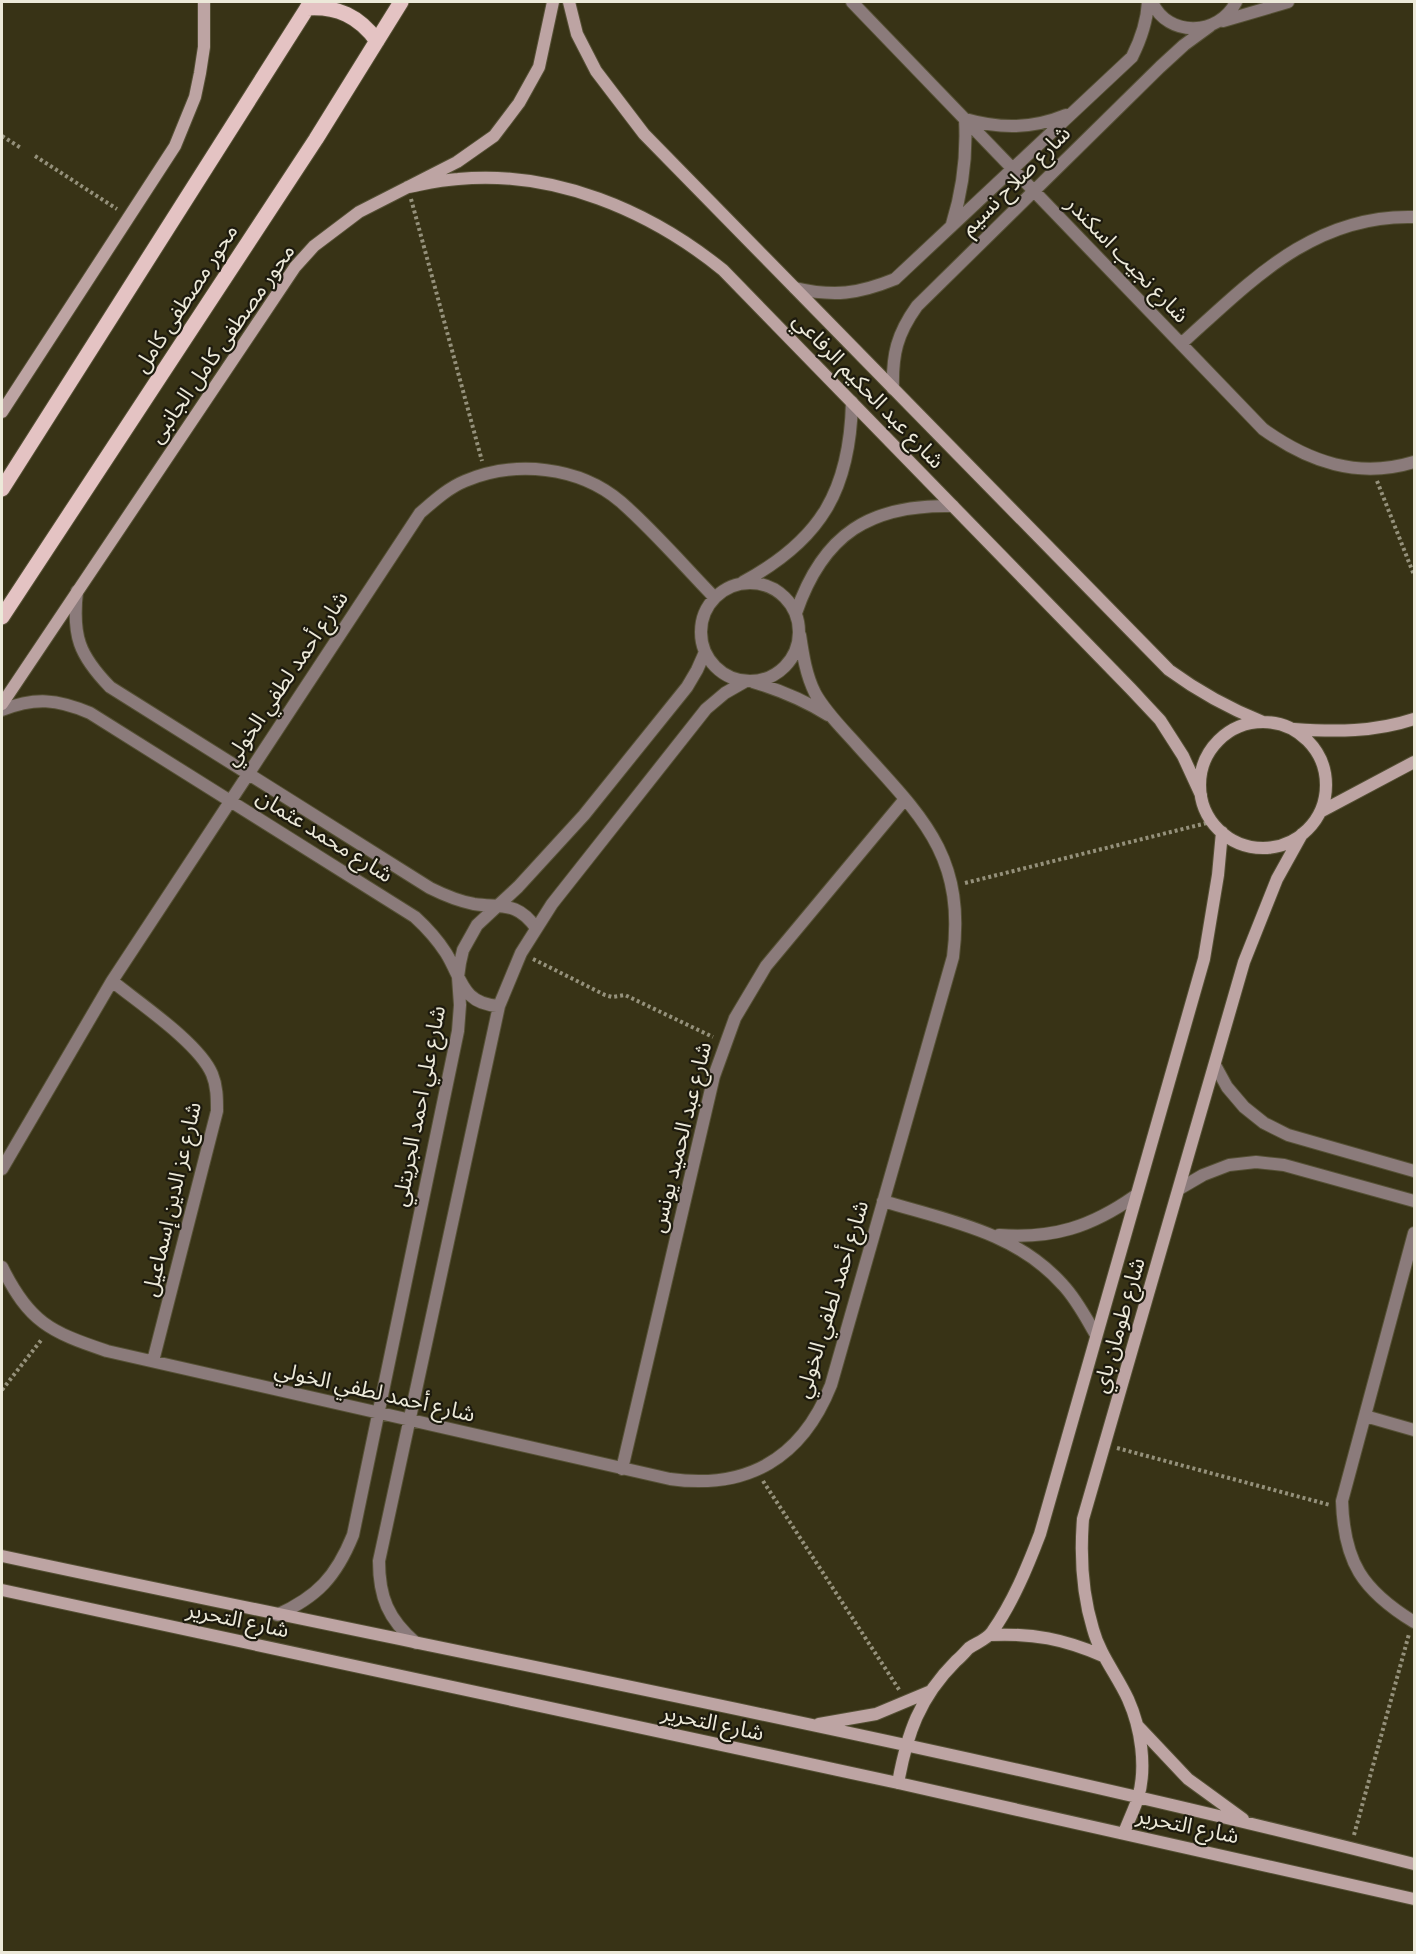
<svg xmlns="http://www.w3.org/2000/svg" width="1416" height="1954" font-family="'PT Sans Narrow','Noto Sans Arabic',sans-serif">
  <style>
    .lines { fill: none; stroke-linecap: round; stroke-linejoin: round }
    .street-casing { stroke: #555035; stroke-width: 14 }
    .secondary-casing { stroke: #555035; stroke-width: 14 }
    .primary-casing { stroke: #555035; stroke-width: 17 }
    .path { stroke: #95917b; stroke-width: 4; stroke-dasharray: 3 3; stroke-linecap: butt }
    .street { stroke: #8b7b7b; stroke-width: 12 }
    .secondary { stroke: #bda4a3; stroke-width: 12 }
    .primary { stroke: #e4c3c3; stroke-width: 15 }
    .labels { text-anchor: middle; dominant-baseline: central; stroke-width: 4.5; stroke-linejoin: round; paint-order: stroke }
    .street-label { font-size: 22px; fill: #ece9d9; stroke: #1d1a0e }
  </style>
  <rect width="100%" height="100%" fill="#383316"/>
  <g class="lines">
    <defs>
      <path id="street" d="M852,2L1263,429C1309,462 1358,479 1414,462
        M1152,2C1168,38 1219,36 1236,2
        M1223,21L1288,2
        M952,224C963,189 967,155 965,119C1000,129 1032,129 1066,115
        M795,288C834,297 858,294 895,279L1132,57C1141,39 1147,22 1148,2
        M1181,344C1250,282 1313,214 1414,217
        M893,389C892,354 897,334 917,306L1160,67L1184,45L1210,26
        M743,582C821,540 850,490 852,402
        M701 632a49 49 0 1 1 98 0a49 49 0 1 1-98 0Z
        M77,591C72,636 79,655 110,687L430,888C444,895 458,901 474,904C502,908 517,901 536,928
        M796,613C823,534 870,504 953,506
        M753,682C780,690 804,700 828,715
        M2,710C35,697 57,699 90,713L415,917C427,928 437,939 446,953C462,979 462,1004 499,1006
        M112,981C139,1003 199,1043 212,1074C217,1086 217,1098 217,1111L153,1361
        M1215,1065L1227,1087L1244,1107L1264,1123L1288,1135L1414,1171
        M2,1169L112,981L420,513C434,501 448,488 465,481C515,460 579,466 621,502C654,531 683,565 714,597
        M1179,1189L1203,1175L1229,1165L1256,1162L1284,1165L1414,1201
        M883,1201C949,1221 1016,1232 1063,1285C1077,1300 1086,1318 1096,1335
        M1414,1233L1342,1501C1344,1562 1362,1590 1414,1622
        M999,1235C1053,1239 1091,1227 1135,1196
        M2,1267C29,1322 50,1332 107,1351L670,1479C748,1490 802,1458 831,1385L953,957C966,855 921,816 858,746C843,729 826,713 815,693C806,675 803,655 800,635
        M1365,1416L1414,1430
        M622,1469L714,1076L735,1018L766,966L905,799
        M277,1615C317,1597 336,1577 353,1535L458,1031L460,1005L458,977L460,963L463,950L477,925L518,887L584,815L687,687L697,670L705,652
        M416,1643C388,1619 379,1597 379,1561L499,1006L521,953L552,904L706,709L725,693L746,681"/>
      <path id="secondary" d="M569,2L577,34L596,71L644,134L1169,670C1199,692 1228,708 1263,722
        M408,187C424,184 441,180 458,179C554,170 649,210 723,270L1131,689L1160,720L1183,756L1201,795
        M2,412L175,146L195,97L200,73L204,47V2
        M2,704L295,267L314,246L359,212L457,162L494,136L519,103L539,67L553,2
        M1200 785a63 63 0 1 1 126 0a63 63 0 1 1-126 0Z
        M1294,729C1335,732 1375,732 1414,719
        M1320,812L1414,762
        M2,1556C473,1657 947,1745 1414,1864
        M2,1590L898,1783L1414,1899
        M990,1635C1033,1633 1064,1639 1103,1656
        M819,1724L876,1714L931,1691
        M1137,1725L1188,1779L1243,1819
        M898,1783C907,1734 919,1698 956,1661C961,1657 965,1652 969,1648C976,1643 986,1640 992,1632C1013,1602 1027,1568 1040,1534L1204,959L1218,875L1222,832
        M1124,1833C1128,1822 1134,1810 1138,1798C1147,1767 1141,1728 1128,1699C1117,1675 1100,1655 1093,1629C1082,1593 1080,1557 1083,1519L1244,962L1277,879L1302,834"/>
      <path id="primary" d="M307,8C337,6 359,16 377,41
        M2,489L311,2
        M2,617L316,139L401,2"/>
    </defs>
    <use href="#street" class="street-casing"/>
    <use href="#secondary" class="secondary-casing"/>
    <use href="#primary" class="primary-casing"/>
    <path class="path" d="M2,136L21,148
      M35,156L117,209
      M411,199L482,461
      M1377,481L1414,575
      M965,883L1211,822
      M533,959L605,995L612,997L625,995L713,1037
      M2,1390L42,1339
      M1117,1448L1330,1505
      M763,1481L900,1691
      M1354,1835L1409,1634"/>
    <use href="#street" class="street"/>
    <use href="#secondary" class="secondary"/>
    <use href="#primary" class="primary"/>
  </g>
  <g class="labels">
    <g class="street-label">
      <text transform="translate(1015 180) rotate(-45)">شارع صلاح نسيم</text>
      <text transform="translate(1128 259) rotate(46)">شارع نجيب اسكندر</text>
      <text transform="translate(185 298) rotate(-57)">محور مصطفى كامل</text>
      <text transform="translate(221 343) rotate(-55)">محور مصطفى كامل الجانبى</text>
      <text transform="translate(869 390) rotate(46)">شارع عبد الحكيم الرفاعي</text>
      <text transform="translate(285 678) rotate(-56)">شارع أحمد لطفي الخولي</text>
      <text transform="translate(325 835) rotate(32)">شارع محمد عثمان</text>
      <text transform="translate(418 1106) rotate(-79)">شارع علي احمد الجريتلي</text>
      <text transform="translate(680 1137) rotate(-76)">شارع عبد الحميد يونس</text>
      <text transform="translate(171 1199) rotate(-77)">شارع عز الدين إسماعيل</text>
      <text transform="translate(831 1299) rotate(-73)">شارع أحمد لطفي الخولي</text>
      <text transform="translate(1118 1325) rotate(-74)">شارع طومان باي</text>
      <text transform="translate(375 1391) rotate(13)">شارع أحمد لطفي الخولي</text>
      <text transform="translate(238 1619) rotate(12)">شارع التحرير</text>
      <text transform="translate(713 1722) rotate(12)">شارع التحرير</text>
      <text transform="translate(1188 1825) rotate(12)">شارع التحرير</text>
    </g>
  </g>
  <rect width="1416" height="1954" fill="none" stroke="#ece9d9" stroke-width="6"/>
</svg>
